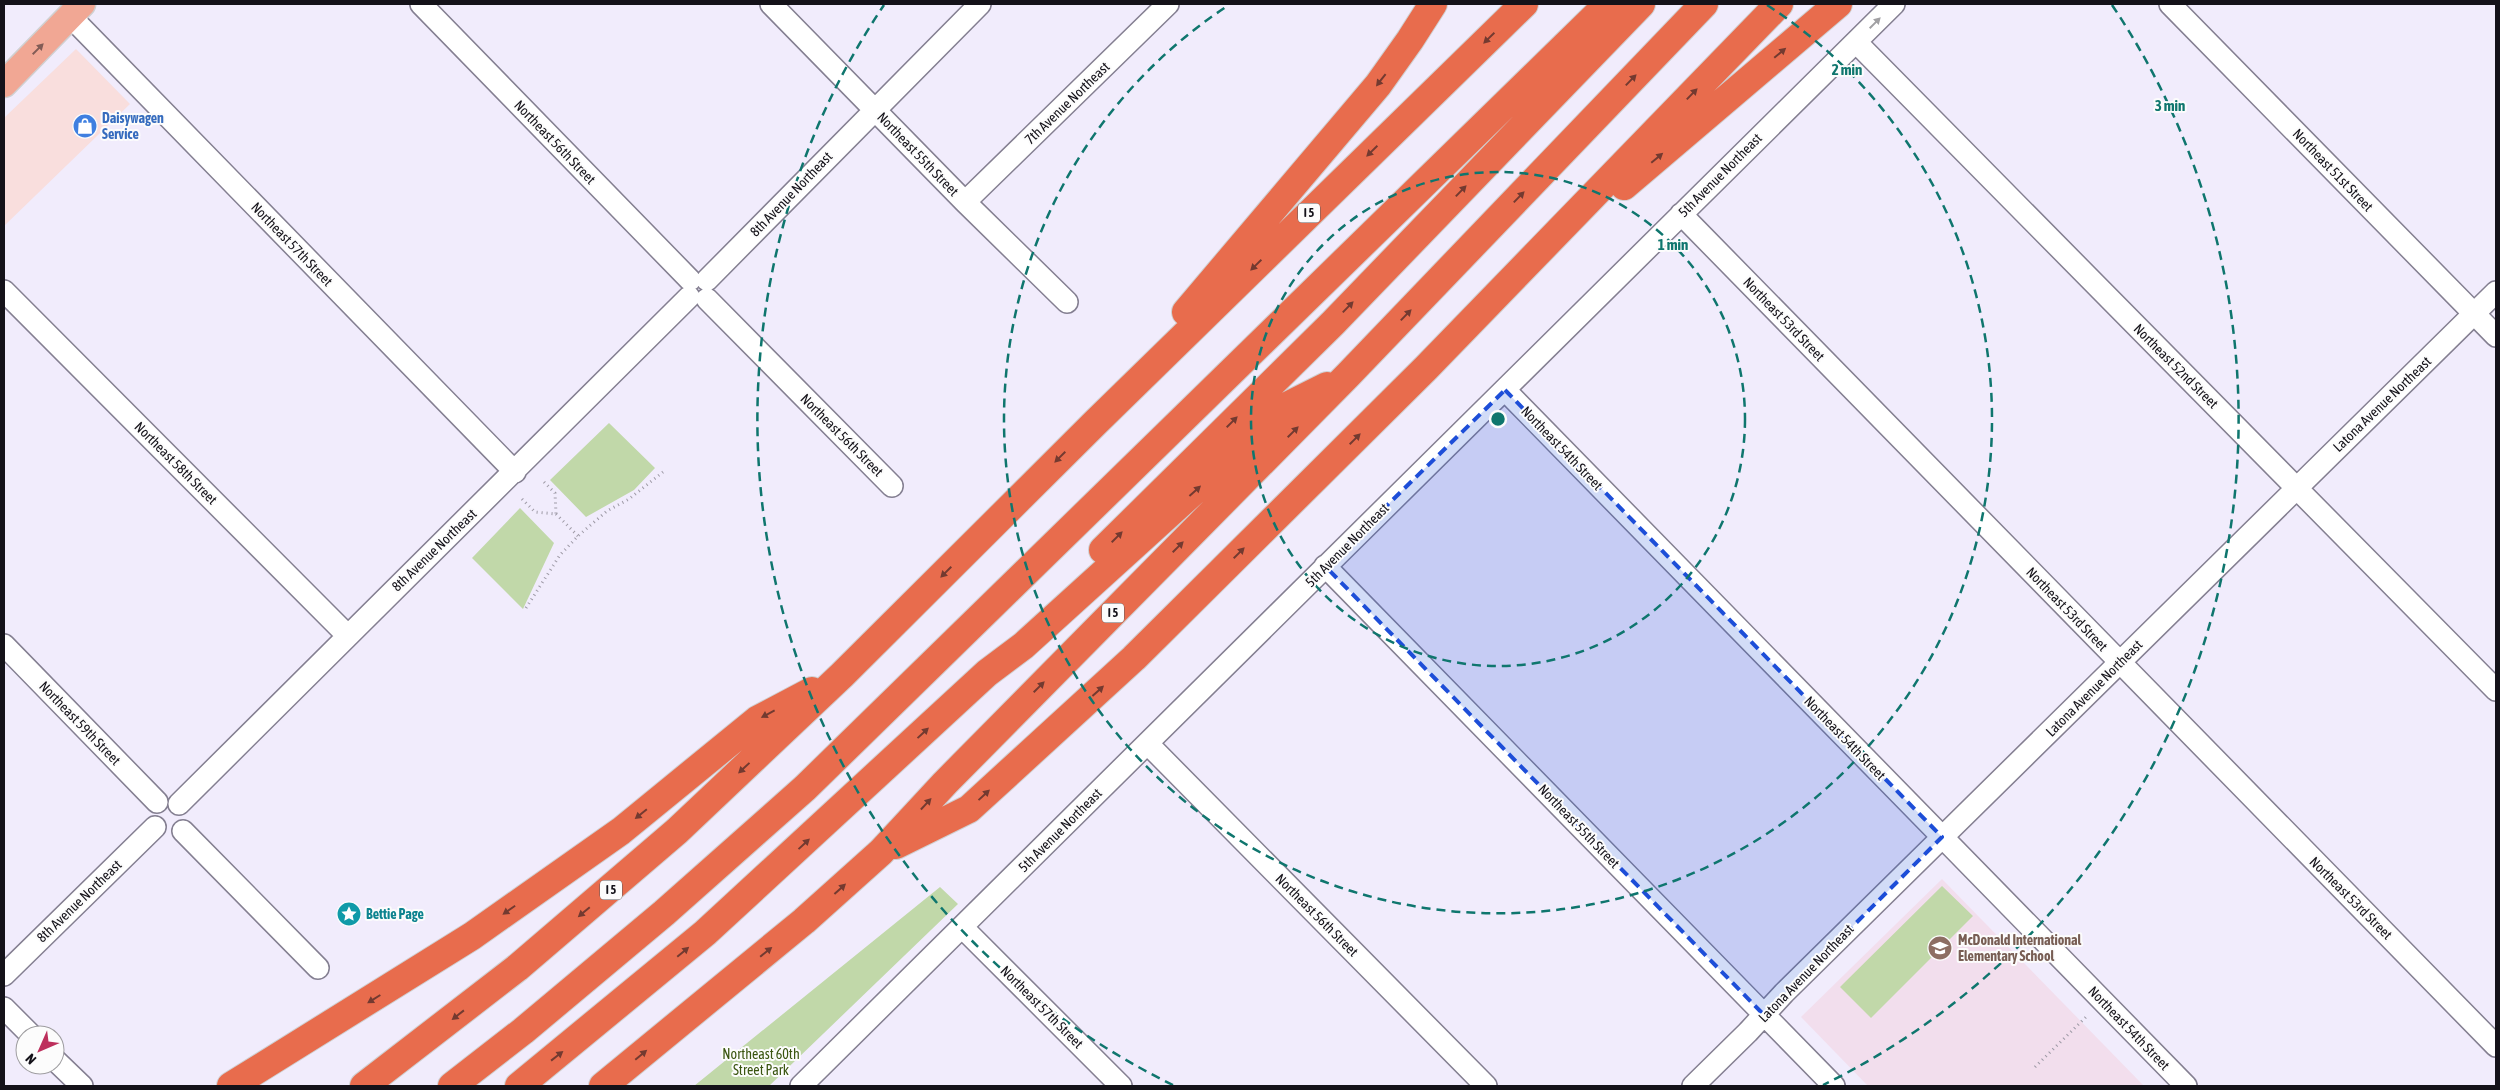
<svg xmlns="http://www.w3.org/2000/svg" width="2500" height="1090" font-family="'Asap Condensed',sans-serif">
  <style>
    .commercial { fill: #f9dedd }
    .education { fill: #f2deed }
    .green { fill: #c1d8a9 }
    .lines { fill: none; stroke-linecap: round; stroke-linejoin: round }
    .minor-casing { stroke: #847f91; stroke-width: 24 }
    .major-casing { stroke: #d0d0d1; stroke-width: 29 }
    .highway-casing { stroke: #d0d0d1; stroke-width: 30 }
    .path { stroke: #9e9aa6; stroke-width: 3; stroke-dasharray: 1 4; stroke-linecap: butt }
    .minor { stroke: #fff; stroke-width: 21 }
    .major { stroke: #f1a794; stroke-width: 26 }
    .highway { stroke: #e86c4d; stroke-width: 28 }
    .oneway { fill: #a1a0a3 }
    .oneway2 { fill: #733a30 }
    .oneway3 { fill: #825c56 }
    .marked { fill: #1d4ed8; fill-opacity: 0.2; stroke: #1d4ed8; stroke-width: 4; stroke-dasharray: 10 6; stroke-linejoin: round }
    .ring { fill: none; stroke: #0f766e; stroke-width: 2.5; stroke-dasharray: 9 6 }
    .labels { text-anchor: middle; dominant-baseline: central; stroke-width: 4; stroke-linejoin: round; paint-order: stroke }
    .shield { fill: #fcfcfc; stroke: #5a585d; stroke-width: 1 }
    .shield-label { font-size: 12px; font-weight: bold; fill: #141219 }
    .street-label { font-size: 14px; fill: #141219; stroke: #fcfcfc }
    .shop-label { font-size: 14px; font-weight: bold; fill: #366cbe; stroke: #fcfcfc; text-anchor: start }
    .culture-label { font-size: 14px; font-weight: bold; fill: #0d838f; stroke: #fcfcfc; text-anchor: start }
    .education-label { font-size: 14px; font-weight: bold; fill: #785e54; stroke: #fcfcfc; text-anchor: start }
    .park-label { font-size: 14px; fill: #39540f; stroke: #fcfcfc }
    .centre { fill: #0f766e; stroke: #fcfcfc; stroke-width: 2.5 }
    .ring-label { font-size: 15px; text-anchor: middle; font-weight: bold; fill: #0f766e; stroke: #fcfcfc; stroke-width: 4; stroke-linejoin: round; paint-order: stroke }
  </style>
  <rect width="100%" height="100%" fill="#f1ecfc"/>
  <path class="commercial" d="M76,49L130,104L4,226V118Z"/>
  <path class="education" d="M1942,879L2144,1086H1868L1801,1017Z"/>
  <path class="green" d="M609,423L655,468L634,490L586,517L550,480Z
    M520,508L554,543L523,609L472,558Z
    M1942,886L1973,916L1871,1018L1840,987Z
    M940,887L958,904L769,1086H694Z"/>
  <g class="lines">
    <defs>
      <path id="minor" d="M421,4L690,280
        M771,4L965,202L1067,302
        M2170,4L2496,336
        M70,16L515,472
        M1856,42L2496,690
        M965,202L1168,4
        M1681,214L2496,1046
        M707,280L980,4
        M4,291L347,635
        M707,299L892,486
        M1505,390L2186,1086
        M1325,566L1834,1086
        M4,645L157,802
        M1148,744L1486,1086
        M179,804L689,297
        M183,831L318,968
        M962,927L1121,1086
        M4,975L155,827
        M4,1008L31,1035
        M55,1060L82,1086
        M801,1086L1894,4
        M1693,1086L1748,1032L1784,993L2496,292"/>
      <path id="major" d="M4,84L82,4"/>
      <path id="highway" d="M1624,186L1838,4
        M1186,312L1378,85L1410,40L1433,4
        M1103,550L1333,323L1641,4
        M896,845L969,809L1134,658L1426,368L1779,4
        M231,1086L472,936L621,831L757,720L812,691
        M364,1086L517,968L677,831L842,675L1095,423L1524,4
        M452,1086L523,1031L664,913L805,788L1608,4
        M519,1086L705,933L987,673L1023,646L1289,405L1327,386
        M603,1086L804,921L881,852L945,783L1348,375L1704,4"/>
    </defs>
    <use href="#minor" class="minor-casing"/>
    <use href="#major" class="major-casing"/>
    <use href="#highway" class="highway-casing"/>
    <path class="path" d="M522,499L535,512L556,514L555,493L542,480
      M556,514L578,536
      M526,608L560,555L578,536L607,511L629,499L663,472
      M2035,1067L2086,1017"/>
    <use href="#minor" class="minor"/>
    <use href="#major" class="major"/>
    <use href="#highway" class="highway"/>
  </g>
  <defs><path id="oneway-solid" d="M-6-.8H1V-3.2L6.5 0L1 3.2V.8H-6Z" transform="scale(1.25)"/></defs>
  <use class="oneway" href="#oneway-solid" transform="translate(1875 23) rotate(-45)"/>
  <g class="oneway2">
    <use href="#oneway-solid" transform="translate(1489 38) rotate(136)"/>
    <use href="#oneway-solid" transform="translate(1780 53) rotate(-40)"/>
    <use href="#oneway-solid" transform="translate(1381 80) rotate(128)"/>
    <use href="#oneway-solid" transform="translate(1631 80) rotate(-46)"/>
    <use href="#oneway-solid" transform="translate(1692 94) rotate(-46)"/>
    <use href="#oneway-solid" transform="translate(1372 151) rotate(136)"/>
    <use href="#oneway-solid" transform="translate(1657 158) rotate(-40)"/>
    <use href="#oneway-solid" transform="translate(1461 191) rotate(-46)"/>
    <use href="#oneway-solid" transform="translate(1519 197) rotate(-46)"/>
    <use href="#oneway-solid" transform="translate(1256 265) rotate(136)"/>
    <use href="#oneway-solid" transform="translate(1348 307) rotate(-46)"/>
    <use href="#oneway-solid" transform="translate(1406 315) rotate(-46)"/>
    <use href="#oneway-solid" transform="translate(1232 422) rotate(-45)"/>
    <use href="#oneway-solid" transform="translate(1293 432) rotate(-45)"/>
    <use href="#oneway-solid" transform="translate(1355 439) rotate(-45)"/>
    <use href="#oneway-solid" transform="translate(1060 457) rotate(135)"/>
    <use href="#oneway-solid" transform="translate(1195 491) rotate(-42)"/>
    <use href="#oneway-solid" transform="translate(1117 537) rotate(-45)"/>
    <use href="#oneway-solid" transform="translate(1178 547) rotate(-45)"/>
    <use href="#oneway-solid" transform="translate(1239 553) rotate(-45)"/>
    <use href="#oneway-solid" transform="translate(946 572) rotate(135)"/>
    <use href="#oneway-solid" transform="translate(1039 687) rotate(-45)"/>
    <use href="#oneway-solid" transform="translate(1098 691) rotate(-42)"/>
    <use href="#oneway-solid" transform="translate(768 714) rotate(152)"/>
    <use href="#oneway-solid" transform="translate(923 733) rotate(-43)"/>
    <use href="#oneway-solid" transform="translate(744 768) rotate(137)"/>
    <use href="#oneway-solid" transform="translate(984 795) rotate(-43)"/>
    <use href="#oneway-solid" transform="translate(926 804) rotate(-47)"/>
    <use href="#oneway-solid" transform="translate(641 814) rotate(141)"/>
    <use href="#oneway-solid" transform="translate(804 844) rotate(-43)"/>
    <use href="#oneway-solid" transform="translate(840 889) rotate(-42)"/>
    <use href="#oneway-solid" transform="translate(509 910) rotate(145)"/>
    <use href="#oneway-solid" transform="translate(584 912) rotate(140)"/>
    <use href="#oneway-solid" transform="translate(683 952) rotate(-40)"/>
    <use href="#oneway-solid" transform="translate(766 952) rotate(-39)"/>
    <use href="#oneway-solid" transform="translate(374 999) rotate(148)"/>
    <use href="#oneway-solid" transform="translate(458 1015) rotate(142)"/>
    <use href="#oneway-solid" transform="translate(641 1055) rotate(-40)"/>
    <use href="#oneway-solid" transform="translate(557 1056) rotate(-38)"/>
  </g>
  <use class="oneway3" href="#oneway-solid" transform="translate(38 49) rotate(-45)"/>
  <path class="marked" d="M1505,390L1942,837L1764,1015L1325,566Z"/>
  <g class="ring">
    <circle cx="1498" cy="419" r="247"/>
    <path d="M1767 5A494 494 0 1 1 1229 5"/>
    <path d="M1173 1085A741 741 0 0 1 884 5M2112 5A741 741 0 0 1 1823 1085"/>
  </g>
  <defs>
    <symbol id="shop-disc" viewBox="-11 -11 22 22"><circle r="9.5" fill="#3f7fe0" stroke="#fcfcfc"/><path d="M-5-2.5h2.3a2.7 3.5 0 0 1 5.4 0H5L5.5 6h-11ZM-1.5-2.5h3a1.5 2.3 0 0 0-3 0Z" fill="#fff"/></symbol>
    <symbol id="sight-disc" viewBox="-11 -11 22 22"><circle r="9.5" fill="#0f9aa8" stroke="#fcfcfc"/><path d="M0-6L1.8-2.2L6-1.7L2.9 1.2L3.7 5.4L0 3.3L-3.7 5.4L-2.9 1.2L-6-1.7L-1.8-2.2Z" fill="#fff"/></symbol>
    <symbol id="school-disc" viewBox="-11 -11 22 22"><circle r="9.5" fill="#8d6e63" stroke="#fcfcfc"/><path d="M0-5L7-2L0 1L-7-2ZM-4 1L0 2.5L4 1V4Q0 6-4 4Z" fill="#fff"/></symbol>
  </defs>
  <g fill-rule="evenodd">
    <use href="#shop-disc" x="71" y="112" width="28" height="28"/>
    <use href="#sight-disc" x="335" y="900" width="28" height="28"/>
    <use href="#school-disc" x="1926" y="934" width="28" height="28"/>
  </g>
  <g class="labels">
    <g class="shield">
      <rect x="1298" y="203.5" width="22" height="19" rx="4"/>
      <rect x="1102" y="603.5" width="22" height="19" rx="4"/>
      <rect x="600" y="880.5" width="22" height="19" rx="4"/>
    </g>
    <g class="shield-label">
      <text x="1309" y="213">I 5</text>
      <text x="1113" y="613">I 5</text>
      <text x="611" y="890">I 5</text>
    </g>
    <g class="street-label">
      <text transform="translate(1067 103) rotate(-44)">7th Avenue Northeast</text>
      <text transform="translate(555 142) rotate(46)">Northeast 56th Street</text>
      <text transform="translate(918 154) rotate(46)">Northeast 55th Street</text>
      <text transform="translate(2333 170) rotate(46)">Northeast 51st Street</text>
      <text transform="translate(1720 175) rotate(-45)">5th Avenue Northeast</text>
      <text transform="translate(791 194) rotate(-46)">8th Avenue Northeast</text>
      <text transform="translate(292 244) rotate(46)">Northeast 57th Street</text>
      <text transform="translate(1784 319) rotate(46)">Northeast 53rd Street</text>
      <text transform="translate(2176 366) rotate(45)">Northeast 52nd Street</text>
      <text transform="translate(2382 404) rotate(-44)">Latona Avenue Northeast</text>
      <text transform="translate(842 435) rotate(45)">Northeast 56th Street</text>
      <text transform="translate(1562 448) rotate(46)">Northeast 54th Street</text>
      <text transform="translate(176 463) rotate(45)">Northeast 58th Street</text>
      <text transform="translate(1347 545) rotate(-45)">5th Avenue Northeast</text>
      <text transform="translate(434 550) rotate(-44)">8th Avenue Northeast</text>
      <text transform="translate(2067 609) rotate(46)">Northeast 53rd Street</text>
      <text transform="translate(2094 688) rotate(-45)">Latona Avenue Northeast</text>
      <text transform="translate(80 723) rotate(46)">Northeast 59th Street</text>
      <text transform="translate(1845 738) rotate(46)">Northeast 54th Street</text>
      <text transform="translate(1579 826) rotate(46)">Northeast 55th Street</text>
      <text transform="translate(1060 830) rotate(-45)">5th Avenue Northeast</text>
      <text transform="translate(2351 898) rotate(45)">Northeast 53rd Street</text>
      <text transform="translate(79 901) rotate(-44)">8th Avenue Northeast</text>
      <text transform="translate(1317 915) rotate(45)">Northeast 56th Street</text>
      <text transform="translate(1806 973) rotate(-46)">Latona Avenue Northeast</text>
      <text transform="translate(1042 1007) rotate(45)">Northeast 57th Street</text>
      <text transform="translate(2129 1028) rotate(46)">Northeast 54th Street</text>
    </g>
    <g class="shop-label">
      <text x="102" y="118">Daisywagen<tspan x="102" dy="16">Service</tspan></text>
    </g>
    <g class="culture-label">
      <text x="366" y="914">Bettie Page</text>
    </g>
    <g class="education-label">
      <text x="1958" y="940">McDonald International<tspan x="1958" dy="16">Elementary School</tspan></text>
    </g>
    <g class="park-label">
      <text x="761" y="1054">Northeast 60th<tspan x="761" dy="16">Street Park</tspan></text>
    </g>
  </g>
  <circle cx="1498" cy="419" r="8" class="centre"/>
  <g class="ring-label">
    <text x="1847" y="75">2 min</text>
    <text x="2170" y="111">3 min</text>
    <text x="1673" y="250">1 min</text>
  </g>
  <rect width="2500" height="1090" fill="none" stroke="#141219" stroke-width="10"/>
  <g transform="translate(40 1050) rotate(225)"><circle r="24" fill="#fcfcfc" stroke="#9f9ea1"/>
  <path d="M0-4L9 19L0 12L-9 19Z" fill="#bd2f5c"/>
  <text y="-8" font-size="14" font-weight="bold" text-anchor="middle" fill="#141219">N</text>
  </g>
</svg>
